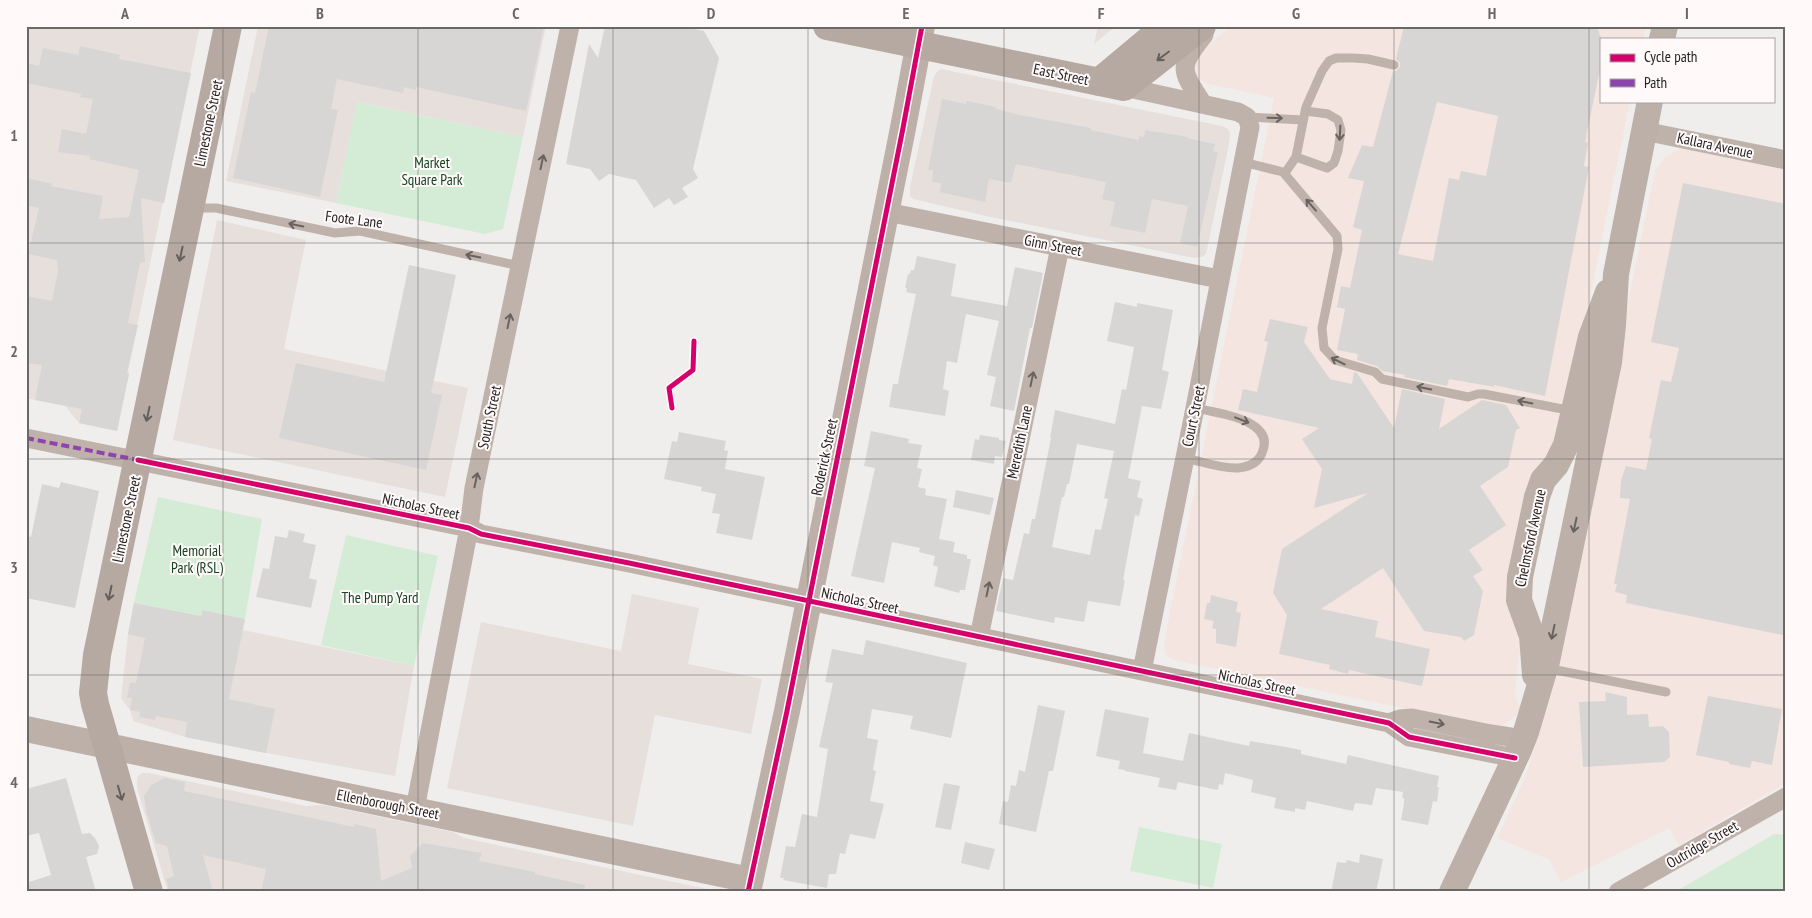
<svg xmlns="http://www.w3.org/2000/svg" width="1812" height="918" font-family="'PT Sans Narrow',sans-serif">
  <style>
    .built { fill: #e7dfdc }
    .medical { fill: #f4e5e0 }
    .green { fill: #d4ecd6 }
    .building { fill: #d7d6d5; fill-rule: evenodd }
    .lines { fill: none; stroke-linecap: round; stroke-linejoin: round }
    .lane { stroke: #bfb2ab; stroke-width: 9 }
    .street { stroke: #bfb2ab; stroke-width: 19 }
    .secondary { stroke: #bdb0a8; stroke-width: 26 }
    .primary { stroke: #b5a9a1; stroke-width: 28 }
    .quiet { stroke: #8e44ad; stroke-width: 4; stroke-dasharray: 8 4; stroke-linecap: butt }
    .cycleway-casing { stroke: #fffaf9; stroke-width: 8 }
    .cycleway { stroke: #d6006c; stroke-width: 5 }
    .oneway { stroke: #655f5b }
    .oneway2 { stroke: #69635f }
    .oneway3 { stroke: #68625e }
    .grid { fill: none; stroke: #6b6968; stroke-width: 1; stroke-opacity: 0.55 }
    .labels { text-anchor: middle; dominant-baseline: central; stroke-width: 4; stroke-linejoin: round; paint-order: stroke }
    .street-label { font-size: 15px; fill: #232221; stroke: #fffaf9 }
    .park-label { font-size: 15px; fill: #154221; stroke: #fffaf9 }
    .neatline { fill: none; stroke: #6b6968; stroke-width: 2 }
    .grid-label { font-size: 16px; text-anchor: middle; font-weight: bold; fill: #6b6968 }
  </style>
  <rect width="100%" height="100%" fill="#f0eeec"/>
  <path class="built" d="M26,26H200L128,369L129,374L117,431L79,423L65,406L26,398Z
    M258,26H546L523,137L358,102L336,203L226,181Z
    M1098,26H1116L1094,44Z
    M941,69L1222,126L1228,129L1230,134L1229,144L1206,254L1202,257L1194,258L986,216L913,199L910,196V187L934,76L937,72Z
    M217,220L306,240L284,349L468,388L445,497L173,440Z
    M632,594L699,608L688,664L762,679L751,734L655,715L633,826L447,788L481,622L621,651Z
    M134,603L200,616L202,610L245,619L243,630L414,666L395,776L266,753L185,737L133,721L130,710L121,698L128,634Z
    M142,773H149L306,806L323,805L453,832L464,838L722,892H168L137,788V780L138,776Z"/>
  <path class="medical" d="M1231,26H1646L1643,39H1601V101H1630L1522,630L1515,693V697L1520,706L1517,715L1502,726H1488L1173,660L1165,654L1164,645L1170,611L1274,98L1209,84L1198,79L1192,69L1202,51Z
    M1682,148L1786,167V783L1679,845L1669,828L1561,882L1550,860L1497,838L1525,778L1535,747L1654,176L1656,169L1665,157Z"/>
  <path class="green" d="M357,102L523,137L503,229L485,234L336,203Z
    M158,497L262,519L245,619L202,610L201,616L134,603Z
    M346,535L438,556L414,666L321,645Z
    M1139,827L1222,844L1213,888L1130,871Z
    M1774,834L1786,835V892H1675Z"/>
  <path class="building" d="M269,26H544L526,111L416,87V90L404,87L403,93L337,79L331,109L338,110L320,197L233,178L251,92L255,93Z
    M605,26H679L704,31L719,58L693,169L698,178L682,188L688,197L674,205L669,198L654,208L636,180L609,174L599,181L590,169L566,164L589,44L598,58Z
    M1404,26H1573L1598,29L1601,38V74H1599L1585,142L1588,143L1584,166L1589,167L1545,396L1494,385L1495,387L1449,379L1447,386L1404,377L1405,375L1382,371L1377,366L1357,360L1358,354L1337,350L1345,309L1337,307L1341,286L1350,288L1362,230L1353,227L1364,181L1348,178L1362,145L1373,147L1393,71H1396L1400,67V63L1396,59ZM1437,102L1498,116L1486,176L1461,171L1459,180L1449,178L1433,261L1398,254Z
    M80,46L120,55L119,59L191,73L164,203L141,198L145,262L140,263L128,323L138,325L127,374H129L117,431L79,423L82,409L35,400L42,365L26,363V296L52,301L58,272L57,260L28,254L39,208L26,205V178L52,184L51,186L103,196L99,219L129,217L139,170L89,159L90,156L58,152L62,129L86,134L93,99L80,97L81,94L26,83V63L39,66L43,48L78,55Z
    M942,99L966,104L967,101L996,107V109L1020,115L1091,128V130L1139,140V136L1144,137L1145,130L1188,137L1187,138L1215,144L1213,151L1218,152L1197,247L1180,243L1188,206L1152,199L1145,233L1110,226L1115,202L1102,199L1106,182L1016,164L1011,183L989,179L985,202L940,192L941,183L932,182L933,170H928Z
    M1683,183L1786,204V622L1783,635L1626,603L1627,595L1615,592L1617,584H1614L1630,499L1620,498L1621,481L1626,466L1646,470L1652,439L1649,438L1661,380L1671,382L1679,348L1651,342Z
    M917,256L956,264L951,296L1007,306L1015,267L1043,273L1032,328H1030L1014,411L990,406L996,377L987,375L999,321L966,314L957,363L947,361L943,389L949,391L945,416L889,407L893,384H898L899,377L916,294L906,292L907,288H905L908,274H910L911,270H914Z
    M409,265L456,275L431,393L442,395L426,470L279,438L296,363L384,382Z
    M1115,302L1137,307V303L1173,310L1162,370L1169,372L1161,409L1142,406L1128,478L1141,481L1137,497L1143,499L1139,516L1135,515L1123,580H1125L1120,606L1088,601L1084,622L1055,617L1054,623L996,611L1003,578L1013,580L1024,533L1029,534L1032,519H1035L1051,438H1050L1055,410L1115,424L1122,389L1126,390L1134,347L1107,341ZM1077,444L1114,451L1104,498L1108,499L1101,530L1095,529L1090,555L1052,547L1062,497H1064L1067,484H1069Z
    M1270,319L1308,327L1304,342L1330,379L1352,384L1354,372L1357,373L1394,428L1402,389L1445,399L1439,429L1482,400L1506,405L1520,428L1516,430L1508,467L1480,486L1506,525L1469,550L1483,570L1473,576L1483,591L1474,635L1464,641L1461,637L1424,631L1383,568L1321,609L1378,621L1375,637L1430,649L1422,686L1349,670L1348,674L1329,669L1330,665L1279,654L1287,615L1273,593L1282,549L1368,493L1314,508L1322,469L1302,439L1319,428L1238,410L1243,389L1257,392L1268,342L1264,341Z
    M871,431L909,439L908,443L922,445L917,468L922,469L918,487L926,489L925,495L947,499L939,539L955,542L953,552L967,555V559H971L965,590H960L959,593L934,586L938,567L933,565L935,556L919,552L920,548L892,542L884,583L851,576L875,468L864,466Z
    M679,432L726,441L724,450L728,451L725,469L765,477L752,540L716,533L720,514L712,513L716,494L701,491L702,487L664,479L672,441L677,442Z
    M980,435L999,438V440L1006,441L1002,457L995,456L994,464L971,460L975,439L979,440Z
    M61,482L99,491L75,608L26,598V536L31,537L42,484L59,488Z
    M956,490L994,498L990,515L953,507Z
    M289,530L305,534L303,542L316,545L309,578L317,580L311,608L256,597L263,568L269,569L275,536L287,538Z
    M1211,595L1238,602L1236,612L1241,613L1236,647L1216,643V629L1212,628L1214,621L1204,619L1207,603H1210Z
    M134,603L201,616L202,610L245,619L229,699L275,709L266,753L185,737L187,722L156,716L155,720L139,717L140,712L130,710L132,698H127L130,682L136,683L145,638L128,634Z
    M866,640L967,663L951,738L910,729L913,716L872,709L867,738L878,740L873,770L876,771L870,801L884,804L875,839L850,834L845,854L840,853L836,874H829L827,888L783,880L784,878H780L786,846L795,847L802,814L817,817L828,749L819,747L833,683L825,682L832,649L863,655Z
    M1605,692L1627,697V715L1648,714L1649,727L1663,726L1669,732L1670,757L1664,762L1583,767L1579,702L1606,701Z
    M1708,696L1782,709L1772,765L1752,761L1750,768L1729,764V762L1696,755Z
    M1038,705L1065,711L1053,771H1049L1036,832L999,824L1003,801L1008,802L1011,785L1016,786L1019,770L1025,772Z
    M1105,709L1149,718L1143,753L1183,761L1189,733L1249,746L1250,741L1286,747L1301,750V754L1346,764L1348,755L1439,776L1437,787H1439L1437,802L1433,801L1428,825L1401,820L1404,803V798H1402L1403,792L1376,788L1372,805L1355,803L1353,811L1307,801L1305,810L1295,808V812L1274,808L1276,798L1251,792L1253,780L1225,773L1223,785L1219,784L1218,790L1178,782L1176,790L1158,787L1160,778L1125,771V770L1118,769L1120,761L1096,756Z
    M66,778L82,834L90,833L95,838L99,846L97,854L86,857L96,892H26V883L51,875L39,833L26,836V789Z
    M165,778L185,782L184,791L354,827V824L376,829L381,881L412,868L410,856L423,843L482,853L479,861L535,872V874L585,885L584,892H261L266,869L203,855L213,892H170L166,879L174,876L167,846L156,843L146,811L144,796L151,785Z
    M944,783L960,786L951,830L935,827Z
    M965,842L995,849L989,870L961,863Z
    M1360,854L1383,859L1376,892H1331L1337,862L1346,863L1347,860L1359,863Z"/>
  <g class="lines">
    <path class="lane" d="M1247,117L1303,120
      M1296,157L1306,107L1322,71L1329,61L1336,58H1353L1368,59L1394,65
      M1243,162L1283,172L1337,236L1338,249L1322,328L1324,348L1335,360L1375,372L1382,379L1468,397L1478,394H1484L1573,411
      M1285,173L1296,157L1327,168L1334,163L1338,151L1341,130L1338,120L1328,114L1306,111
      M194,214L202,208H216L335,233L360,231L520,266
      M1184,458C1201,461 1221,469 1238,468C1248,467 1258,463 1262,453C1277,419 1216,413 1195,408
      M1546,668L1666,692"/>
    <path class="street" d="M1124,87L1238,112L1247,117L1250,127L1195,408L1142,671
      M1203,104C1181,70 1177,68 1204,35
      M1644,131L1786,160
      M887,212L1219,279
      M26,438L469,528L481,534L629,563L1389,723L1409,737L1515,758
      M979,637L1060,247
      M1389,723L1400,719L1412,718L1491,734L1523,739
      M415,809L469,528L474,488L570,26
      M1618,892L1786,797"/>
    <path class="secondary" d="M1662,39L1665,26
      M1535,675L1532,636L1519,600L1520,577L1537,497L1543,480L1556,465L1566,445L1591,337L1608,292
      M26,729L750,880
      M748,892L787,711L903,128L922,26
      M1452,892L1519,750L1526,732L1547,661L1609,362L1613,325L1616,274L1650,101"/>
    <path class="primary" d="M827,26L1124,87L1202,26
      M1099,82L1166,26
      M149,892L95,704L93,693L97,655L228,26"/>
    <path class="quiet" d="M26,438L138,460"/>
    <defs>
      <path id="cycleway" d="M672,408L669,388L693,370L694,341
        M138,460L469,528L481,534L629,563L1389,723L1409,737L1515,758
        M748,892L787,711L903,128L922,26"/>
    </defs>
    <use href="#cycleway" class="cycleway-casing"/>
    <use href="#cycleway" class="cycleway"/>
  </g>
  <defs><path id="oneway-shaft" d="M-6 0H5M1.5-3L5.5 0L1.5 3" fill="none" stroke-width="1.6" stroke-linecap="round" stroke-linejoin="round" transform="scale(1.25)"/></defs>
  <g class="oneway">
    <use href="#oneway-shaft" transform="translate(1163 56) rotate(143)"/>
    <use href="#oneway-shaft" transform="translate(181 254) rotate(102)"/>
    <use href="#oneway-shaft" transform="translate(148 414) rotate(102)"/>
    <use href="#oneway-shaft" transform="translate(110 593) rotate(102)"/>
    <use href="#oneway-shaft" transform="translate(120 793) rotate(74)"/>
  </g>
  <g class="oneway2">
    <use href="#oneway-shaft" transform="translate(1275 118) rotate(2)"/>
    <use href="#oneway-shaft" transform="translate(1340 133) rotate(93)"/>
    <use href="#oneway-shaft" transform="translate(542 162) rotate(-78)"/>
    <use href="#oneway-shaft" transform="translate(1311 205) rotate(-131)"/>
    <use href="#oneway-shaft" transform="translate(296 225) rotate(-168)"/>
    <use href="#oneway-shaft" transform="translate(473 256) rotate(-168)"/>
    <use href="#oneway-shaft" transform="translate(509 321) rotate(-78)"/>
    <use href="#oneway-shaft" transform="translate(1338 361) rotate(-154)"/>
    <use href="#oneway-shaft" transform="translate(1032 379) rotate(-78)"/>
    <use href="#oneway-shaft" transform="translate(1424 388) rotate(-168)"/>
    <use href="#oneway-shaft" transform="translate(1525 402) rotate(-169)"/>
    <use href="#oneway-shaft" transform="translate(1242 420) rotate(21)"/>
    <use href="#oneway-shaft" transform="translate(476 480) rotate(-78)"/>
    <use href="#oneway-shaft" transform="translate(988 589) rotate(-78)"/>
    <use href="#oneway-shaft" transform="translate(1437 723) rotate(11)"/>
  </g>
  <g class="oneway3">
    <use href="#oneway-shaft" transform="translate(1575 525) rotate(102)"/>
    <use href="#oneway-shaft" transform="translate(1553 632) rotate(102)"/>
  </g>
  <path class="grid" d="M223,26V892M418,26V892M613,26V892M808,26V892M1004,26V892M1199,26V892M1394,26V892M1589,26V892M26,243H1786M26,459H1786M26,675H1786"/>
  <g class="labels">
    <g class="street-label">
      <text transform="translate(1061 74) rotate(12)">East Street</text>
      <text transform="translate(208 123) rotate(-78)">Limestone Street</text>
      <text transform="translate(1715 145) rotate(12)">Kallara Avenue</text>
      <text transform="translate(354 219) rotate(7)">Foote Lane</text>
      <text transform="translate(1053 245) rotate(11)">Ginn Street</text>
      <text transform="translate(1193 416) rotate(-78)">Court Street</text>
      <text transform="translate(489 417) rotate(-78)">South Street</text>
      <text transform="translate(1019 442) rotate(-78)">Meredith Lane</text>
      <text transform="translate(824 457) rotate(-78)">Roderick Street</text>
      <text transform="translate(421 506) rotate(12)">Nicholas Street</text>
      <text transform="translate(126 519) rotate(-78)">Limestone Street</text>
      <text transform="translate(1530 538) rotate(-78)">Chelmsford Avenue</text>
      <text transform="translate(860 600) rotate(12)">Nicholas Street</text>
      <text transform="translate(1257 682) rotate(12)">Nicholas Street</text>
      <text transform="translate(388 804) rotate(11)">Ellenborough Street</text>
      <text transform="translate(1702 844) rotate(-30)">Outridge Street</text>
    </g>
    <g class="park-label">
      <text x="432" y="162">Market<tspan x="432" dy="17">Square Park</tspan></text>
      <text x="197" y="550">Memorial<tspan x="197" dy="17">Park (RSL)</tspan></text>
      <text x="380" y="597">The Pump Yard</text>
    </g>
  </g>
  <rect width="1812" height="918" fill="none" stroke="#fffaf9" stroke-width="55"/>
  <rect x="1600" y="38" width="175" height="65" fill="#fffaf9" stroke="#a7a4a3"/>
  <rect x="1610" y="54" width="25" height="8" fill="#d6006c" stroke="#a7a4a3"/>
  <text x="1644" y="62" font-size="15" fill="#232221">Cycle path</text>
  <rect x="1610" y="79" width="25" height="8" fill="#8e44ad" stroke="#a7a4a3"/>
  <text x="1644" y="88" font-size="15" fill="#232221">Path</text>
  <rect x="28" y="28" width="1756" height="862" class="neatline"/>
  <g class="grid-label">
    <text x="125" y="19">A</text>
    <text x="320" y="19">B</text>
    <text x="516" y="19">C</text>
    <text x="711" y="19">D</text>
    <text x="906" y="19">E</text>
    <text x="1101" y="19">F</text>
    <text x="1296" y="19">G</text>
    <text x="1492" y="19">H</text>
    <text x="1687" y="19">I</text>
    <text x="14" y="141">1</text>
    <text x="14" y="357">2</text>
    <text x="14" y="573">3</text>
    <text x="14" y="788">4</text>
  </g>
</svg>
